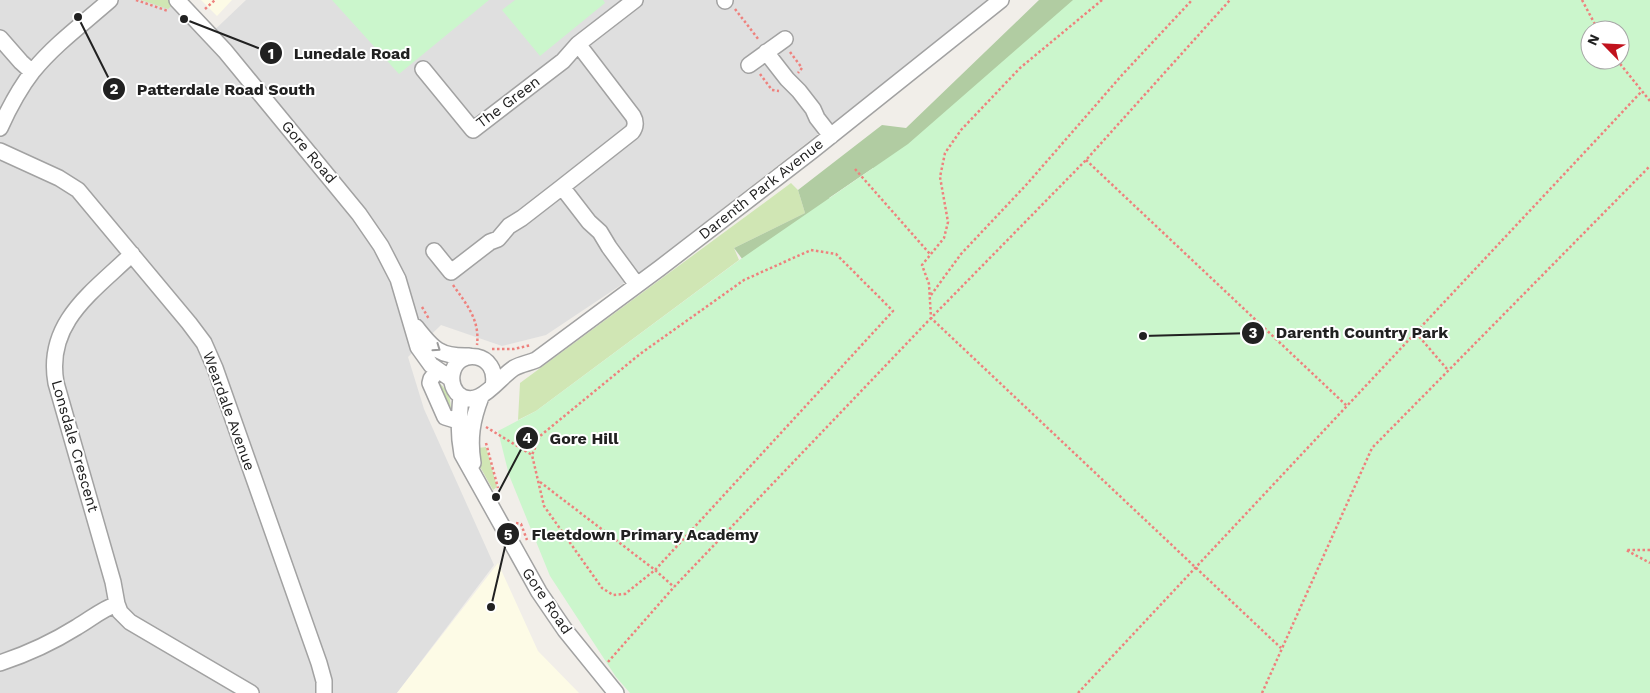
<svg xmlns="http://www.w3.org/2000/svg" width="1650" height="693" font-family="'Work Sans',sans-serif">
  <style>
    .residential { fill: #dfdfdf }
    .education { fill: #fdfbe6 }
    .grass { fill: #d0e6b4 }
    .forest { fill: #b1cca2 }
    .park { fill: #cbf6cc; fill-rule: evenodd }
    .lines { fill: none; stroke-linecap: round; stroke-linejoin: round }
    .minor-casing { stroke: #a2a2a2; stroke-width: 18 }
    .path { stroke: #ee817d; stroke-width: 2.5; stroke-dasharray: 2.5 2.5; stroke-linecap: butt }
    .minor { stroke: #fff; stroke-width: 15 }
    .oneway { stroke: #9b9b9b }
    .labels { text-anchor: middle; dominant-baseline: central; stroke-width: 4; stroke-linejoin: round; paint-order: stroke }
    .street-label { font-size: 15px; fill: #212121; stroke: #fff }
    .leader { fill: none; stroke: #212121; stroke-width: 2 }
    .callout-dot { fill: #212121; stroke: #fff; stroke-width: 2 }
    .mark-label { font-size: 15px; text-anchor: middle; font-weight: bold; fill: #fff }
    .callout-label { font-size: 16px; text-anchor: middle; font-weight: bold; fill: #212121; stroke: #fff; stroke-width: 4; stroke-linejoin: round; paint-order: stroke }
  </style>
  <rect width="100%" height="100%" fill="#f1eee9"/>
  <path class="residential" d="M0,0H167L204,40L246,0H990L645,269L546,335L502,346L441,325L408,357L424,409L494,565L397,693H0Z"/>
  <path class="education" d="M201,0H232L217,16Z
    M498,563L538,651L579,693H397Z"/>
  <path class="grass" d="M141,0H168L173,4L168,9Z
    M791,183L798,190L805,213L734,248L739,260L536,411L518,420L520,383Z
    M437,381C447,389 453,400 450,413Z
    M486,447L497,487L493,490L479,465L478,448Z"/>
  <path class="forest" d="M1039,0H1085L931,222L873,168L829,198L882,248L749,268L734,248L805,213L798,190L882,125L906,128Z"/>
  <path class="park" d="M332,0H489L399,74Z
    M515,0H603L605,3L540,56L502,10Z
    M1073,0H1650V693H630L616,677L550,576L509,475L498,431L536,411L738,261L908,144ZM1590,30H1620V60H1590Z"/>
  <g class="lines">
    <defs>
      <path id="minor" d="M177,0L225,51L359,214L381,246L398,279L418,347L431,365L451,379
        M635,0L578,44L633,116C636,121 636,127 632,132L562,187L589,222L600,232L609,247L637,285
        M725,0V1
        M0,38L21,62L32,72
        M766,52L787,79L799,91L813,109L817,118L831,136
        M749,65L785,39
        M423,69L473,130L563,61L578,44
        M0,128C9,108 19,89 33,71C55,44 84,23 110,0
        M0,151L59,178L78,190L189,323L204,343L215,368L319,663L324,681V693
        M434,251L451,272L490,242L498,239L509,226L522,218L562,187
        M416,327C433,349 440,357 469,356
        M437,371L431,379L430,383L445,417L458,421
        M493,386C500,352 456,346 452,375C451,382 453,388 457,393C477,413 499,377 514,368C521,364 529,363 536,360L660,268L813,150L1001,0
        M461,396C459,418 458,433 462,454L539,592L565,630L616,693
        M473,463C469,439 472,420 481,397
        M117,604L113,582L56,383C45,322 94,291 132,254
        M0,663C27,654 53,642 77,627C91,619 102,609 117,604L120,612L130,622L251,693"/>
    </defs>
    <use href="#minor" class="minor-casing"/>
    <path class="path" d="M136,0L168,11
      M1102,0L1020,68L961,130L945,153L940,177L948,222L944,238L922,265L929,284L931,318L1281,648
      M1582,0L1598,30
      M205,9L215,0
      M735,9L759,40
      M790,52L802,68L798,73
      M1617,60L1650,101
      M760,74L772,90L779,91
      M1086,160L1347,406
      M855,169L930,254
      M811,250L836,254L893,311L655,570L625,594L613,595L602,588L544,506L532,455L540,436L640,354L744,280Z
      M453,285C467,305 480,320 477,345
      M931,295L961,254L1027,184L1122,75L1192,0
      M422,307L429,319
      M1416,333L1447,369
      M492,349H514L531,345
      M486,427L532,455
      M486,443L498,488
      M540,482L655,570L674,587
      M516,523L521,524L527,540
      M1650,550H1626L1650,563
      M608,662L674,587L931,318L1086,160L1230,0
      M1078,693L1642,91
      M1262,693L1372,448L1650,166"/>
    <use href="#minor" class="minor"/>
  </g>
  <defs><path id="oneway-chevron" d="M-2-3.5L2.5 0L-2 3.5" fill="none" stroke-width="1.6" stroke-linecap="round" stroke-linejoin="round" transform="scale(1.25)"/></defs>
  <use class="oneway" href="#oneway-chevron" transform="translate(437 348) rotate(35)"/>
  <g class="labels">
    <g class="street-label">
      <text transform="translate(508 102) rotate(-37)">The Green</text>
      <text transform="translate(309 152) rotate(50)">Gore Road</text>
      <text transform="translate(761 189) rotate(-38)">Darenth Park Avenue</text>
      <text transform="translate(229 411) rotate(70)">Weardale Avenue</text>
      <text transform="translate(75 446) rotate(74)">Lonsdale Crescent</text>
      <text transform="translate(547 601) rotate(56)">Gore Road</text>
    </g>
  </g>
  <path class="leader" d="M184 19L271 53M78 17L114 89M1143 336L1253 333M496 497L527 438M491 607L508 534"/>
  <g class="callout-dot">
    <circle cx="184" cy="19" r="5"/>
    <circle cx="78" cy="17" r="5"/>
    <circle cx="1143" cy="336" r="5"/>
    <circle cx="496" cy="497" r="5"/>
    <circle cx="491" cy="607" r="5"/>
    <circle cx="271" cy="53" r="12"/>
    <circle cx="114" cy="89" r="12"/>
    <circle cx="1253" cy="333" r="12"/>
    <circle cx="527" cy="438" r="12"/>
    <circle cx="508" cy="534" r="12"/>
  </g>
  <g class="mark-label">
    <text x="271" y="59">1</text>
    <text x="114" y="94">2</text>
    <text x="1253" y="338">3</text>
    <text x="527" y="443">4</text>
    <text x="508" y="540">5</text>
  </g>
  <g class="callout-label">
    <text x="352" y="59">Lunedale Road</text>
    <text x="226" y="95">Patterdale Road South</text>
    <text x="1362" y="338">Darenth Country Park</text>
    <text x="584" y="444">Gore Hill</text>
    <text x="645" y="540">Fleetdown Primary Academy</text>
  </g>
  <g transform="translate(1605 45) rotate(294)"><circle r="24" fill="#ffffff" stroke="#a6a6a6"/>
  <path d="M0-4L9 19L0 12L-9 19Z" fill="#c1121d"/>
  <text y="-8" font-size="14" font-weight="bold" text-anchor="middle" fill="#212121">N</text>
  </g>
</svg>
